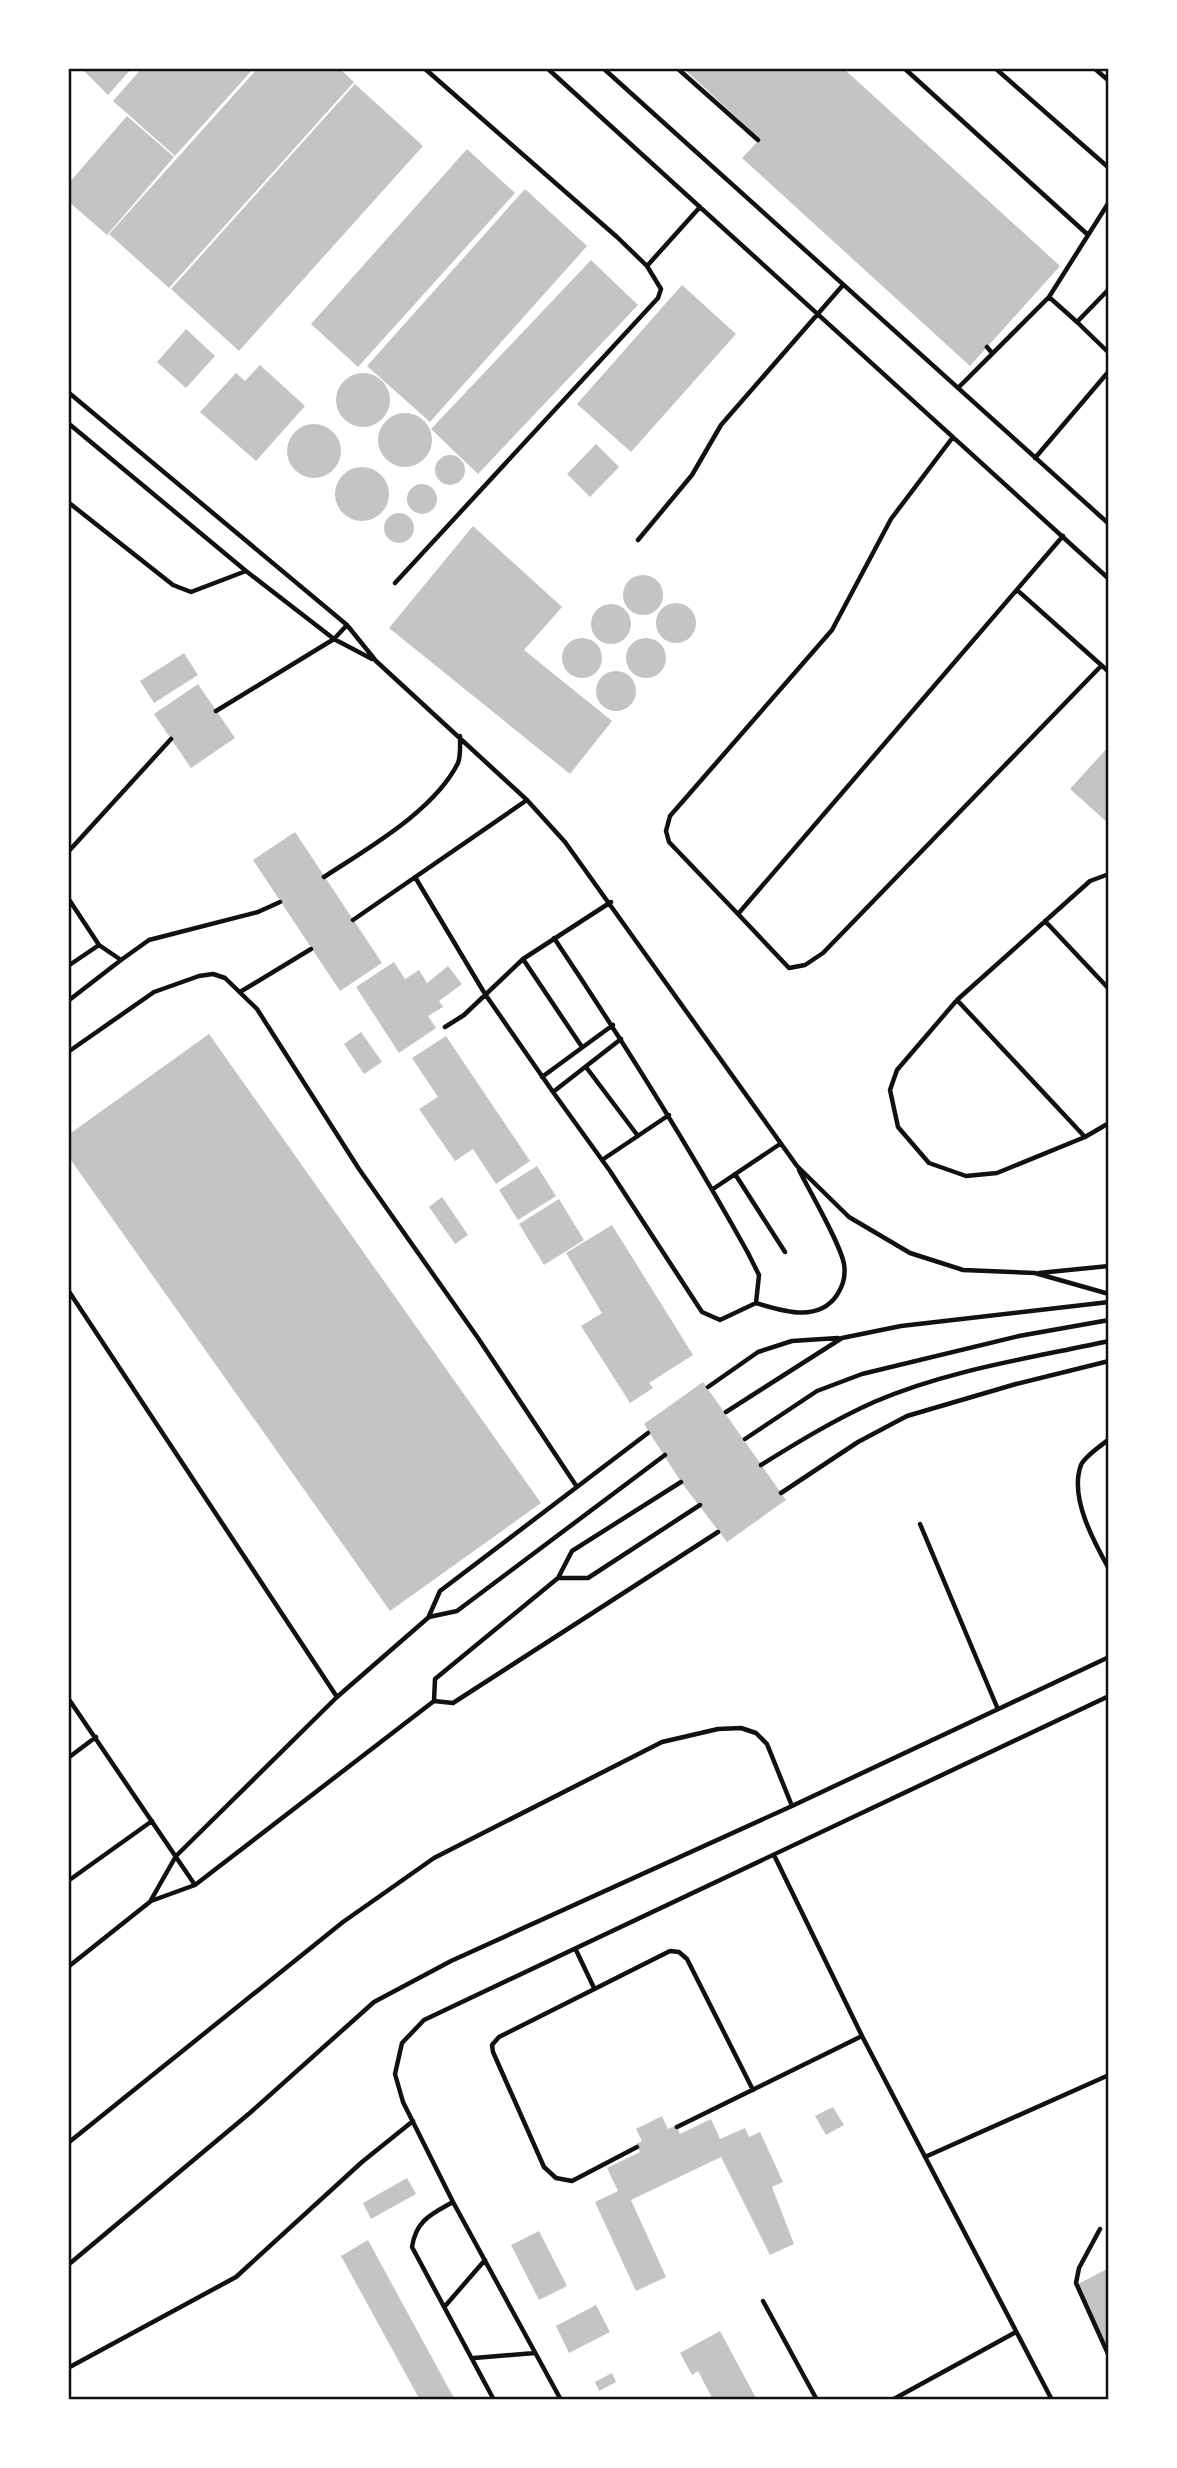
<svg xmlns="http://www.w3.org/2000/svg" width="1177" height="2468" font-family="Helvetica,sans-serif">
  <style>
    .building { fill: #c4c4c4 }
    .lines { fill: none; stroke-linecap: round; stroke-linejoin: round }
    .service { stroke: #111; stroke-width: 4.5 }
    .neatline { fill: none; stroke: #111; stroke-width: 2.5 }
  </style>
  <rect width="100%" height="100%" fill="#fff"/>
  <path class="building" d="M81,68H132L108,95Z
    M142,68H254L175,156L113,101Z
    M258,68H339L354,82L169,288L109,234Z
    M683,68H843L1060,266L970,366L742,158L760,139Z
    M355,84L423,146L239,351L171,289Z
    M127,116L174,157L107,235L68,201V184Z
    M467,149L515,193L358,367L311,324Z
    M525,189L587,246L430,422L367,366Z
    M591,260L638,305L478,474L431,429Z
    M682,285L736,334L631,452L577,404Z
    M186,329L215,356L186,388L157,362Z
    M260,365L305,406L256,461L200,412L236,373L245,381Z
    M336 400a27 27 0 1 1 54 0a27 27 0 1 1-54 0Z
    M378 440a27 27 0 1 1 54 0a27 27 0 1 1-54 0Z
    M287 451a27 27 0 1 1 54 0a27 27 0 1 1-54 0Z
    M596,444L619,467L590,497L567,474Z
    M435 470a15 15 0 1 1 30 0a15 15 0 1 1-30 0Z
    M335 494a27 27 0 1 1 54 0a27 27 0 1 1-54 0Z
    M407 499a15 15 0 1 1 30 0a15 15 0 1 1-30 0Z
    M384 528a15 15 0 1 1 30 0a15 15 0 1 1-30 0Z
    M473,526L562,607L524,650L612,721L570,774L389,628Z
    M623 595a20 20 0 1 1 40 0a20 20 0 1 1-40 0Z
    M656 623a20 20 0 1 1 40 0a20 20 0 1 1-40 0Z
    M591 624a20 20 0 1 1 40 0a20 20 0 1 1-40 0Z
    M626 658a20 20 0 1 1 40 0a20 20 0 1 1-40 0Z
    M562 658a20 20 0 1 1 40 0a20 20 0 1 1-40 0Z
    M184,653L198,675L154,703L140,681Z
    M596 691a20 20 0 1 1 40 0a20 20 0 1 1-40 0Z
    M198,684L235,738L191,768L154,714Z
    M1109,746V824L1070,789Z
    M295,832L382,963L340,991L253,860Z
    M394,962L405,979L419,970L427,983L448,966L462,984L439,1001L443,1007L428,1016L436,1028L399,1053L356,987Z
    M361,1032L382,1062L364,1074L344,1044Z
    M209,1034L541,1503L390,1611L68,1156V1135Z
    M446,1036L530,1161L496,1184L473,1149L455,1161L419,1109L438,1097L412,1058Z
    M537,1166L556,1196L518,1220L499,1190Z
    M442,1197L468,1235L455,1244L429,1207Z
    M559,1199L584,1240L544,1265L519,1224Z
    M612,1225L693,1355L649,1383L653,1388L630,1403L581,1326L602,1313L566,1253Z
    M703,1382L786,1500L727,1542L681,1482L644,1424Z
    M833,2107L844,2125L826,2135L815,2116Z
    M662,2116L668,2129L676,2125L680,2134L711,2119L720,2139L745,2128L749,2137L760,2132L783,2182L772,2187L794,2244L770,2255L721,2157L631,2200L666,2277L636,2291L595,2202L618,2191L607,2168L640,2152L636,2144L642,2141L636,2129Z
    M407,2178L416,2194L371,2219L363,2203Z
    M539,2231L567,2286L539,2300L511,2245Z
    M368,2240L455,2400H420L341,2256Z
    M1109,2268V2349L1076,2285Z
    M596,2305L610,2332L569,2353L556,2326Z
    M720,2331L757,2400H713L698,2371L692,2375L680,2353Z
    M612,2373L616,2382L599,2391L595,2382Z"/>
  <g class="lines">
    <path class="service" d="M547,68L1109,579
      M603,68L1109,524
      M677,68L758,140
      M904,68L1087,234
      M995,68L1109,168
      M1094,68L1109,81
      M647,266L700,207
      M1049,297L1077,322L1109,289
      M1077,322L1109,353
      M987,347L992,353
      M958,388L1049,297L1109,202
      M68,392L347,625L376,661L527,800L565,842L797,1166L849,1217L910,1253L963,1270L1035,1273L1109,1294
      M68,423L246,571L334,639L372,659
      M1035,458L1109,371
      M68,502L173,585L191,592L246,571
      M1063,536L738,914L789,968L805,965L823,953L1101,666
      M638,540L692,475L721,425L843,285
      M395,583L658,298L661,289L647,266L617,237L424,68
      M1017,590L1109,672
      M216,711L334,639L347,625
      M68,852L171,739
      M1109,874L1090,881L957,1000L897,1070L890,1090L898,1127L929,1163L966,1176L997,1173L1085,1137L1109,1123
      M324,877C368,848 434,811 458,763C461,755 460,744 460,736
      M415,877L485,994L553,1092
      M68,898L99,945L121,960L68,1001
      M738,914L669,842L666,831L670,816L832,630L891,519L953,437
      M353,920L527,800
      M1045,921L1109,989
      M554,938C623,1041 688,1145 748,1253L759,1275L756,1303L720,1320L702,1312L610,1171L553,1092L621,1039
      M523,959L582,1047
      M121,960L149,940L258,912L280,902
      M68,966L99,945
      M240,992L311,949
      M957,1000L1085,1137
      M445,1027L464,1015L523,959L611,902
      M68,1052L154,992L199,976L213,974L225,978L257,1009L359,1169L478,1338L577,1487
      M586,1067L638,1136
      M542,1077L613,1025
      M602,1160L669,1115
      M735,1174L785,1252
      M713,1189L780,1144
      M1039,1273L1109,1266
      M68,1290L337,1697
      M756,1303C783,1311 818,1323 837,1295C843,1286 846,1276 844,1264C840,1243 810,1192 799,1170
      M708,1387L758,1352L792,1341L838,1338
      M726,1412L842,1338L901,1326L1109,1302
      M745,1439L817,1391L862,1374L1019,1336L1109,1320
      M1109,1439C1101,1446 1085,1456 1081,1465C1069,1497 1094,1542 1109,1569
      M761,1465C798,1442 834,1420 874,1402C948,1370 1031,1358 1109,1341
      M781,1493L858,1442L907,1416L1016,1384L1109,1361
      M920,1524L997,1707
      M558,1578L572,1551L681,1482
      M429,1616L440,1591L648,1433
      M68,1698L195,1885
      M434,1701L435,1679L558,1578H588L700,1505
      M68,1758L96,1737
      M774,1855L862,2036L1052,2400
      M68,1881L152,1821
      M151,1900L176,1856L337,1697L429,1617L457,1611L665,1455
      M576,1950L594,1988
      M68,1967L151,1901L195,1885L434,1701L453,1703L718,1532
      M677,2127L862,2036
      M68,2143L343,1922L434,1858L662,1742L718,1729L741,1728L756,1733L767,1744L792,1806
      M637,2147L572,2181L556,2178L544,2167L493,2052L492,2045L499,2037L670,1951L679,1952L687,1959L753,2090
      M925,2157L1109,2075
      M453,2202C432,2214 416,2220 412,2247L494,2400
      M1100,2229L1079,2268L1076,2283L1109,2356
      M68,2265L251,2112L374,2002L451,1961L792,1806L1109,1657
      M763,2301L817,2400
      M446,2305L485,2260
      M474,2358L535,2353
      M68,2368L236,2277L362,2162L413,2121
      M561,2400L453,2202L403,2102L395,2074L402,2043L424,2020L1109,1696
      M892,2400L1016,2332"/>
  </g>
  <rect width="1177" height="2468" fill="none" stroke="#ffffff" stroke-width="140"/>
  <rect x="70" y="70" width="1037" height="2328" class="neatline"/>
</svg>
